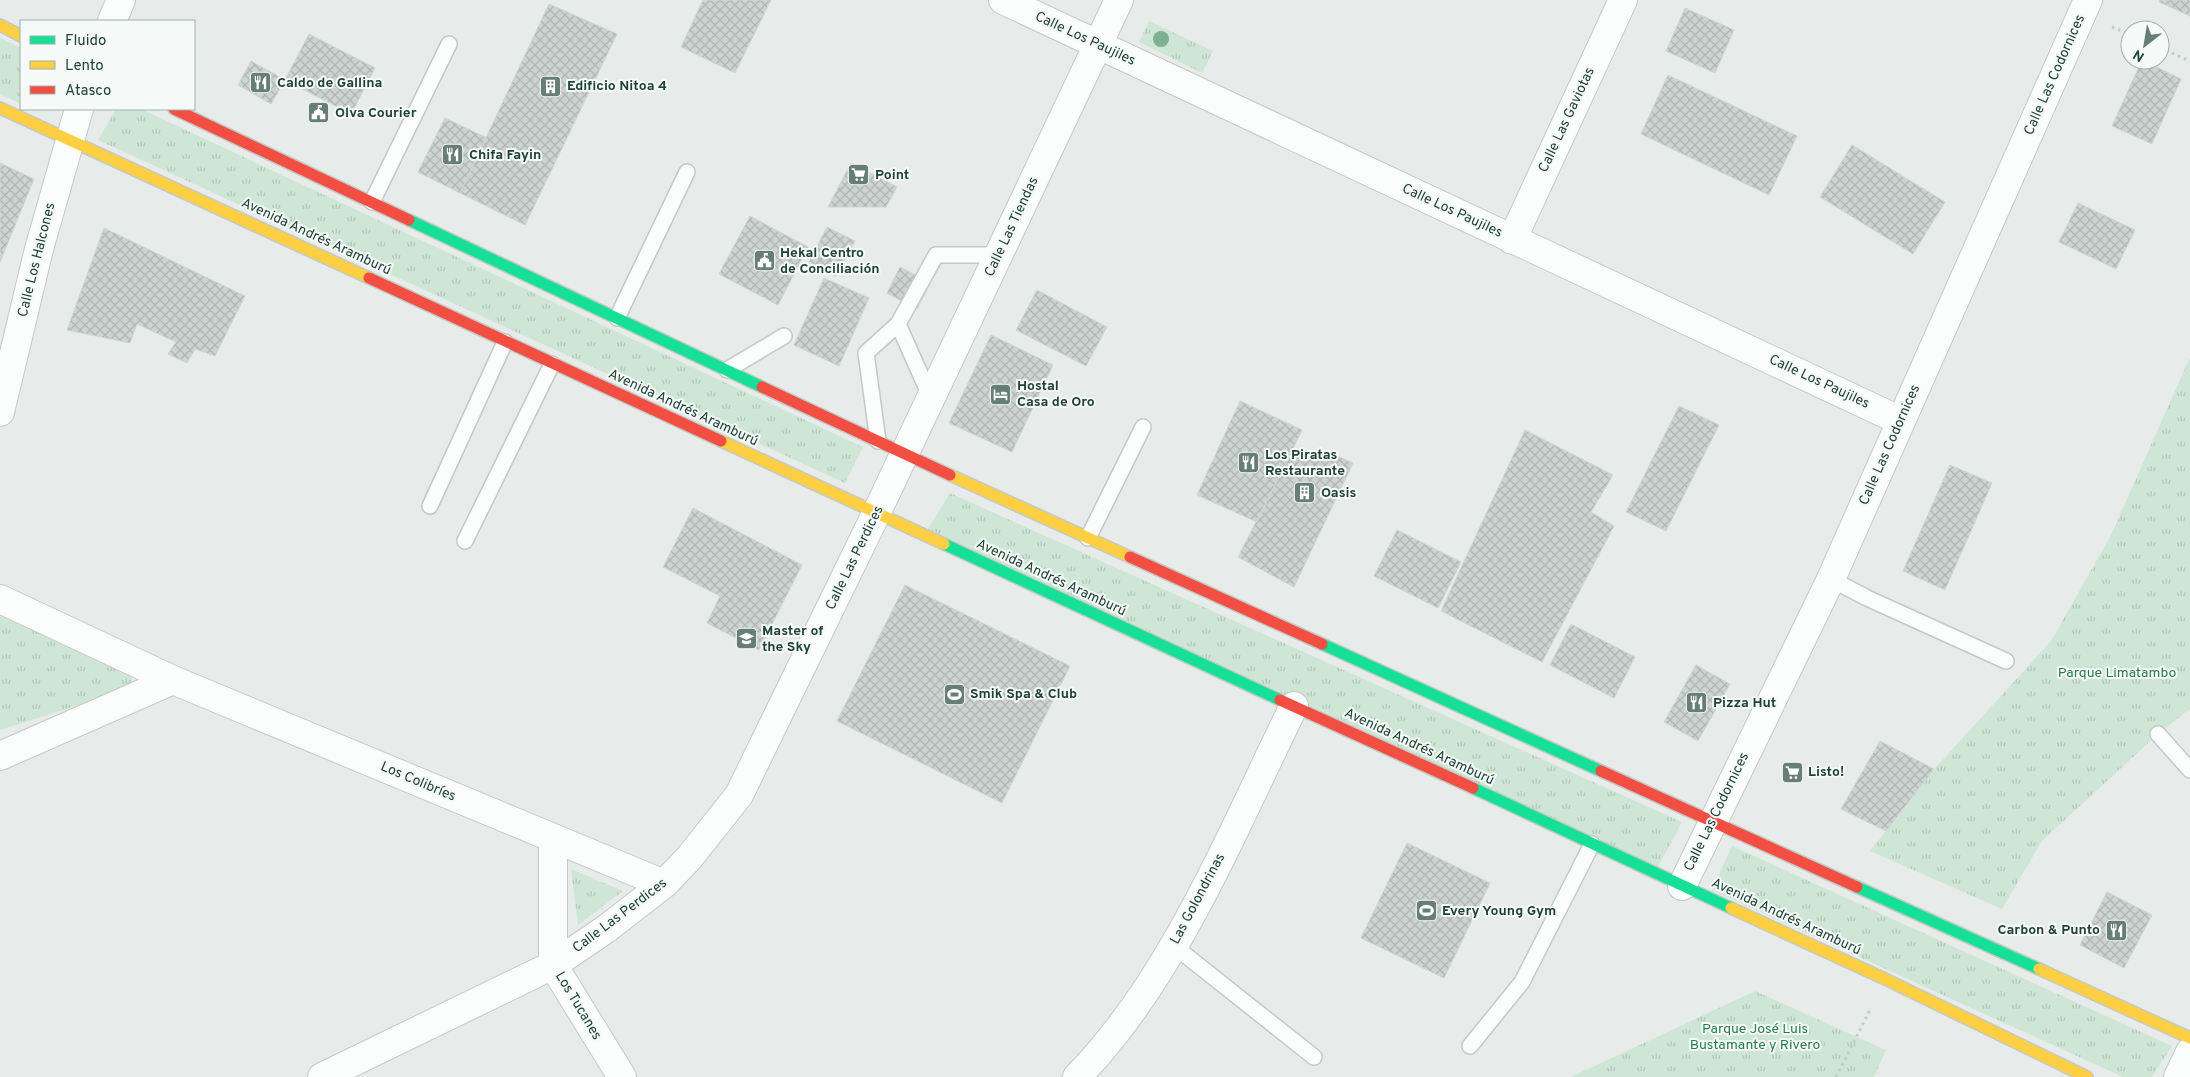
<svg xmlns="http://www.w3.org/2000/svg" width="2190" height="1077" font-family="Overpass,sans-serif">
  <style>
    .grass { fill: url(#grass-tufts) }
    .building { fill: url(#building-cross-hatch); stroke: #cfd5d3 }
    .lines { fill: none; stroke-linecap: round; stroke-linejoin: round }
    .lane-casing { stroke: #c4c9c7; stroke-width: 18 }
    .street-casing { stroke: #c4c9c7; stroke-width: 30 }
    .fast-casing { stroke: #c2cac7; stroke-width: 14 }
    .slow-casing { stroke: #c2cac7; stroke-width: 14 }
    .jam-casing { stroke: #c2cac7; stroke-width: 14 }
    .path { stroke: #c2cbc9; stroke-width: 3; stroke-dasharray: 2.5 4; stroke-linecap: butt }
    .lane { stroke: #fbfcfc; stroke-width: 15 }
    .street { stroke: #fbfcfc; stroke-width: 28 }
    .fast { stroke: #16e098; stroke-width: 11 }
    .slow { stroke: #ffcf43; stroke-width: 11 }
    .jam { stroke: #f24e42; stroke-width: 11 }
    .tree { fill: #7eaf91 }
    .labels { text-anchor: middle; dominant-baseline: central; stroke-width: 4; stroke-linejoin: round; paint-order: stroke }
    .street-label { font-size: 14px; fill: #214239; stroke: #f5faf8 }
    .poi-label { font-size: 14px; font-weight: bold; fill: #214239; stroke: #f5faf8; text-anchor: start }
    .park-label { font-size: 14px; fill: #287d49; stroke: #f5faf8 }
  </style>
  <defs>
    <pattern id="grass-tufts" width="24" height="20" patternUnits="userSpaceOnUse" patternTransform="scale(1.25)"><rect width="24" height="20" fill="#cfe6d6"/><path d="M3 7l-1-3M5 7V3M7 7l1-3M15 17l-1-3M17 17v-4M19 17l1-3" fill="none" stroke="#b1c6b8"/></pattern>
    <pattern id="building-cross-hatch" width="8" height="8" patternUnits="userSpaceOnUse" patternTransform="scale(1.25)"><rect width="8" height="8" fill="#cdd3d1"/><path d="M0 0l8 8M0 8l8-8" fill="none" stroke="#b0b6b4"/></pattern>
  </defs>
  <rect width="100%" height="100%" fill="#e7ecea"/>
  <path class="grass" d="M1149,21L1213,51L1202,73L1139,42Z
    M0,38L21,48V104L0,94Z
    M116,109H141L863,447L845,483L98,140Z
    M2190,357V709L2158,734L2042,841L2002,909L1870,851L1937,766L2051,641L2111,535Z
    M950,493L1682,822L1658,867L928,529Z
    M0,611L134,671L131,685L120,692L0,730Z
    M1732,846L2172,1046L2152,1077H2123L1712,890Z
    M571,869L623,891L578,925Z
    M1755,991L1886,1050L1874,1077H1571Z"/>
  <path class="building" d="M703,0H771L735,73L681,47Z
    M2160,0H2190V16L2159,2Z
    M549,4L617,34L525,225L460,193Z
    M1685,8L1734,30L1715,73L1666,51Z
    M309,34L375,68L351,114L285,80Z
    M2142,60L2181,79L2152,144L2112,126Z
    M251,61L285,80L271,104L238,85Z
    M1668,75L1797,136L1769,195L1641,134Z
    M445,118L487,138L460,193L418,172Z
    M1852,145L1945,202L1913,254L1820,197Z
    M0,163L34,179L0,262Z
    M851,163L897,187L886,207H828Z
    M2078,203L2135,230L2116,269L2059,242Z
    M750,216L808,247L778,305L719,274Z
    M827,227L855,241L836,276L809,262Z
    M104,228L245,296L215,356L195,349L187,363L168,354L176,342L137,324L130,343L67,330Z
    M900,267L930,283L917,309L887,293Z
    M824,278L869,298L839,366L794,345Z
    M1037,290L1107,327L1086,366L1016,330Z
    M991,335L1053,365L1012,452L949,423Z
    M1240,401L1302,430L1257,522L1197,495Z
    M1679,406L1719,425L1666,531L1626,512Z
    M1525,430L1613,475L1591,512L1614,526L1542,662L1441,611Z
    M1294,448L1321,461L1326,451L1353,463L1294,587L1238,557Z
    M1950,465L1992,483L1945,590L1903,571Z
    M693,508L802,565L759,650L707,623L720,596L663,567Z
    M1397,530L1461,562L1438,608L1374,576Z
    M905,585L1070,666L1002,803L837,721Z
    M1571,624L1635,657L1614,698L1550,665Z
    M1696,665L1730,684L1698,741L1664,722Z
    M1880,741L1934,769L1886,831L1841,809Z
    M1407,843L1490,883L1444,978L1361,938Z
    M2107,892L2152,915L2124,968L2080,945Z"/>
  <g class="lines">
    <defs>
      <path id="lane" d="M372,202L449,44
        M617,318L687,172
        M898,324L931,398
        M727,370L784,336
        M878,441L866,353L898,324L936,255H998
        M430,506L505,342
        M1088,538L1143,427
        M465,541L552,364
        M1831,579L1867,598L2006,661
        M2158,734L2190,770
        M1174,946L1314,1057
        M1470,1046L1522,982L1592,844"/>
      <path id="street" d="M1003,0L1901,421
        M112,21L121,0
        M1512,240L1623,0
        M0,412L39,249L79,109
        M0,599L173,680L664,884
        M0,756L173,680
        M553,839V965L622,1077
        M1682,886L1831,579L2088,0
        M322,1077L553,965L606,929L664,884L689,858L739,795L876,514L1119,0
        M1077,1077C1174,978 1233,829 1294,706
        M2178,1077L2190,1052"/>
      <path id="fast" d="M409,220L762,387
        M944,544L1280,700
        M1322,644L1601,771
        M1473,788L1731,908
        M1857,887L2039,969"/>
      <path id="slow" d="M0,25L21,36
        M0,108L369,278
        M721,441L944,544
        M950,475L1130,557
        M1731,908L1885,979L2087,1077
        M2039,969L2190,1038"/>
      <path id="jam" d="M174,109L409,220
        M369,278L721,441
        M762,387L950,475
        M1130,557L1322,644
        M1280,700L1473,788
        M1601,771L1857,887"/>
    </defs>
    <use href="#lane" class="lane-casing"/>
    <use href="#street" class="street-casing"/>
    <use href="#fast" class="fast-casing"/>
    <use href="#slow" class="slow-casing"/>
    <use href="#jam" class="jam-casing"/>
    <path class="path" d="M2112,27L2130,34
      M2160,48L2190,61
      M1836,1077L1871,1008"/>
    <use href="#lane" class="lane"/>
    <use href="#street" class="street"/>
    <use href="#fast" class="fast"/>
    <use href="#slow" class="slow"/>
    <use href="#jam" class="jam"/>
  </g>
  <circle class="tree" cx="1161" cy="39" r="8"/>
  <defs>
    <symbol id="restaurant-square" viewBox="-11 -11 22 22"><rect x="-9" y="-9" width="18" height="18" rx="4" fill="#667e77" stroke="#f5faf8"/><path d="M-5-6h1v4h1v-4h1v4h1v-4h1v5L-1.5 .5V6h-2V.5L-5-1ZM5-6V6H3V1.5H1.5Q1.5-4 5-6Z" fill="#fff"/></symbol>
    <symbol id="building-square" viewBox="-11 -11 22 22"><rect x="-9" y="-9" width="18" height="18" rx="4" fill="#667e77" stroke="#f5faf8"/><path d="M-4-6H4V6H1V3H-1V6H-4ZM-2.5-4.3h1.7v1.8h-1.7ZM.8-4.3h1.7v1.8H.8ZM-2.5-1h1.7V.8h-1.7ZM.8-1h1.7V.8H.8Z" fill="#fff"/></symbol>
    <symbol id="civic-square" viewBox="-11 -11 22 22"><rect x="-9" y="-9" width="18" height="18" rx="4" fill="#667e77" stroke="#f5faf8"/><path d="M-.6-6.5H3V-4.5H.6V-3L4-1V1h2V6H-6V1h2V-1L-.6-3ZM-1.2 2.5V6h2.4V2.5Z" fill="#fff"/></symbol>
    <symbol id="supermarket-square" viewBox="-11 -11 22 22"><rect x="-9" y="-9" width="18" height="18" rx="4" fill="#667e77" stroke="#f5faf8"/><path d="M-6-5.5h2.5l.6 2H6L4.5 2H-2.5L-4.4-4H-6ZM-1.5 3.2a1.3 1.3 0 1 0 .1 0ZM3 3.2a1.3 1.3 0 1 0 .1 0Z" fill="#fff"/></symbol>
    <symbol id="hotel-square" viewBox="-11 -11 22 22"><rect x="-9" y="-9" width="18" height="18" rx="4" fill="#667e77" stroke="#f5faf8"/><path d="M-6-4.5h1.5V1H6V5H4.5V3h-9V5H-6ZM-4 0a1.8 1.8 0 1 1 3.6 0ZM.5 0V-2.5h3Q6-2.5 6 0Z" fill="#fff"/></symbol>
    <symbol id="school-square" viewBox="-11 -11 22 22"><rect x="-9" y="-9" width="18" height="18" rx="4" fill="#667e77" stroke="#f5faf8"/><path d="M0-5L7-2L0 1L-7-2ZM-4 1L0 2.5L4 1V4Q0 6-4 4Z" fill="#fff"/></symbol>
    <symbol id="stadium-square" viewBox="-11 -11 22 22"><rect x="-9" y="-9" width="18" height="18" rx="4" fill="#667e77" stroke="#f5faf8"/><path d="M0-5a6.5 5 0 1 0 0 10a6.5 5 0 1 0 0-10ZM-3.5-1.8h7v3.6h-7Z" fill="#fff"/></symbol>
  </defs>
  <g fill-rule="evenodd">
    <use href="#restaurant-square" x="248" y="70" width="25" height="25"/>
    <use href="#building-square" x="538" y="74" width="25" height="25"/>
    <use href="#civic-square" x="306" y="100" width="25" height="25"/>
    <use href="#restaurant-square" x="440" y="142" width="25" height="25"/>
    <use href="#supermarket-square" x="846" y="162" width="25" height="25"/>
    <use href="#civic-square" x="752" y="248" width="25" height="25"/>
    <use href="#hotel-square" x="988" y="382" width="25" height="25"/>
    <use href="#restaurant-square" x="1236" y="450" width="25" height="25"/>
    <use href="#building-square" x="1292" y="480" width="25" height="25"/>
    <use href="#school-square" x="734" y="626" width="25" height="25"/>
    <use href="#stadium-square" x="942" y="682" width="25" height="25"/>
    <use href="#restaurant-square" x="1684" y="690" width="25" height="25"/>
    <use href="#supermarket-square" x="1780" y="760" width="25" height="25"/>
    <use href="#stadium-square" x="1414" y="898" width="25" height="25"/>
    <use href="#restaurant-square" x="2104" y="918" width="25" height="25"/>
  </g>
  <g class="labels">
    <g class="street-label">
      <text transform="translate(1085 39) rotate(25)">Calle Los Paujiles</text>
      <text transform="translate(2055 75) rotate(-66)">Calle Las Codornices</text>
      <text transform="translate(1567 120) rotate(-65)">Calle Las Gaviotas</text>
      <text transform="translate(1452 211) rotate(25)">Calle Los Paujiles</text>
      <text transform="translate(1012 227) rotate(-65)">Calle Las Tiendas</text>
      <text transform="translate(316 237) rotate(25)">Avenida Andrés Aramburú</text>
      <text transform="translate(37 260) rotate(-76)">Calle Los Halcones</text>
      <text transform="translate(1819 382) rotate(25)">Calle Los Paujiles</text>
      <text transform="translate(683 408) rotate(25)">Avenida Andrés Aramburú</text>
      <text transform="translate(1890 445) rotate(-66)">Calle Las Codornices</text>
      <text transform="translate(855 558) rotate(-64)">Calle Las Perdices</text>
      <text transform="translate(1051 578) rotate(25)">Avenida Andrés Aramburú</text>
      <text transform="translate(1419 747) rotate(25)">Avenida Andrés Aramburú</text>
      <text transform="translate(418 782) rotate(23)">Los Colibríes</text>
      <text transform="translate(1717 812) rotate(-64)">Calle Las Codornices</text>
      <text transform="translate(1198 899) rotate(-62)">Las Golondrinas</text>
      <text transform="translate(620 916) rotate(-37)">Calle Las Perdices</text>
      <text transform="translate(1786 917) rotate(25)">Avenida Andrés Aramburú</text>
      <text transform="translate(578 1006) rotate(59)">Los Tucanes</text>
    </g>
    <g class="poi-label">
      <text x="277" y="83">Caldo de Gallina</text>
      <text x="567" y="86">Edificio Nitoa 4</text>
      <text x="335" y="113">Olva Courier</text>
      <text x="469" y="155">Chifa Fayin</text>
      <text x="875" y="175">Point</text>
      <text x="780" y="253">Hekal Centro<tspan x="780" dy="16">de Conciliación</tspan></text>
      <text x="1017" y="386">Hostal<tspan x="1017" dy="16">Casa de Oro</tspan></text>
      <text x="1265" y="455">Los Piratas<tspan x="1265" dy="16">Restaurante</tspan></text>
      <text x="1321" y="493">Oasis</text>
      <text x="762" y="631">Master of<tspan x="762" dy="16">the Sky</tspan></text>
      <text x="970" y="694">Smik Spa &amp; Club</text>
      <text x="1713" y="703">Pizza Hut</text>
      <text x="1808" y="772">Listo!</text>
      <text x="1442" y="911">Every Young Gym</text>
      <text x="2100" y="930" text-anchor="end">Carbon &amp; Punto</text>
    </g>
    <g class="park-label">
      <text x="2117" y="673">Parque Limatambo</text>
      <text x="1755" y="1029">Parque José Luis<tspan x="1755" dy="16">Bustamante y Rivero</tspan></text>
    </g>
  </g>
  <rect x="20" y="20" width="175" height="90" fill="#f5faf8" stroke="#a0b0ac"/>
  <rect x="30" y="36" width="25" height="8" fill="#16e098" stroke="#a0b0ac"/>
  <text x="65" y="45" font-size="15" fill="#214239">Fluido</text>
  <rect x="30" y="61" width="25" height="8" fill="#ffcf43" stroke="#a0b0ac"/>
  <text x="65" y="70" font-size="15" fill="#214239">Lento</text>
  <rect x="30" y="86" width="25" height="8" fill="#f24e42" stroke="#a0b0ac"/>
  <text x="65" y="95" font-size="15" fill="#214239">Atasco</text>
  <g transform="translate(2145 45) rotate(211)"><circle r="24" fill="#f5faf8" stroke="#a0b0ac"/>
  <path d="M0-4L9 19L0 12L-9 19Z" fill="#667e77"/>
  <text y="-8" font-size="14" font-weight="bold" text-anchor="middle" fill="#214239">N</text>
  </g>
</svg>
